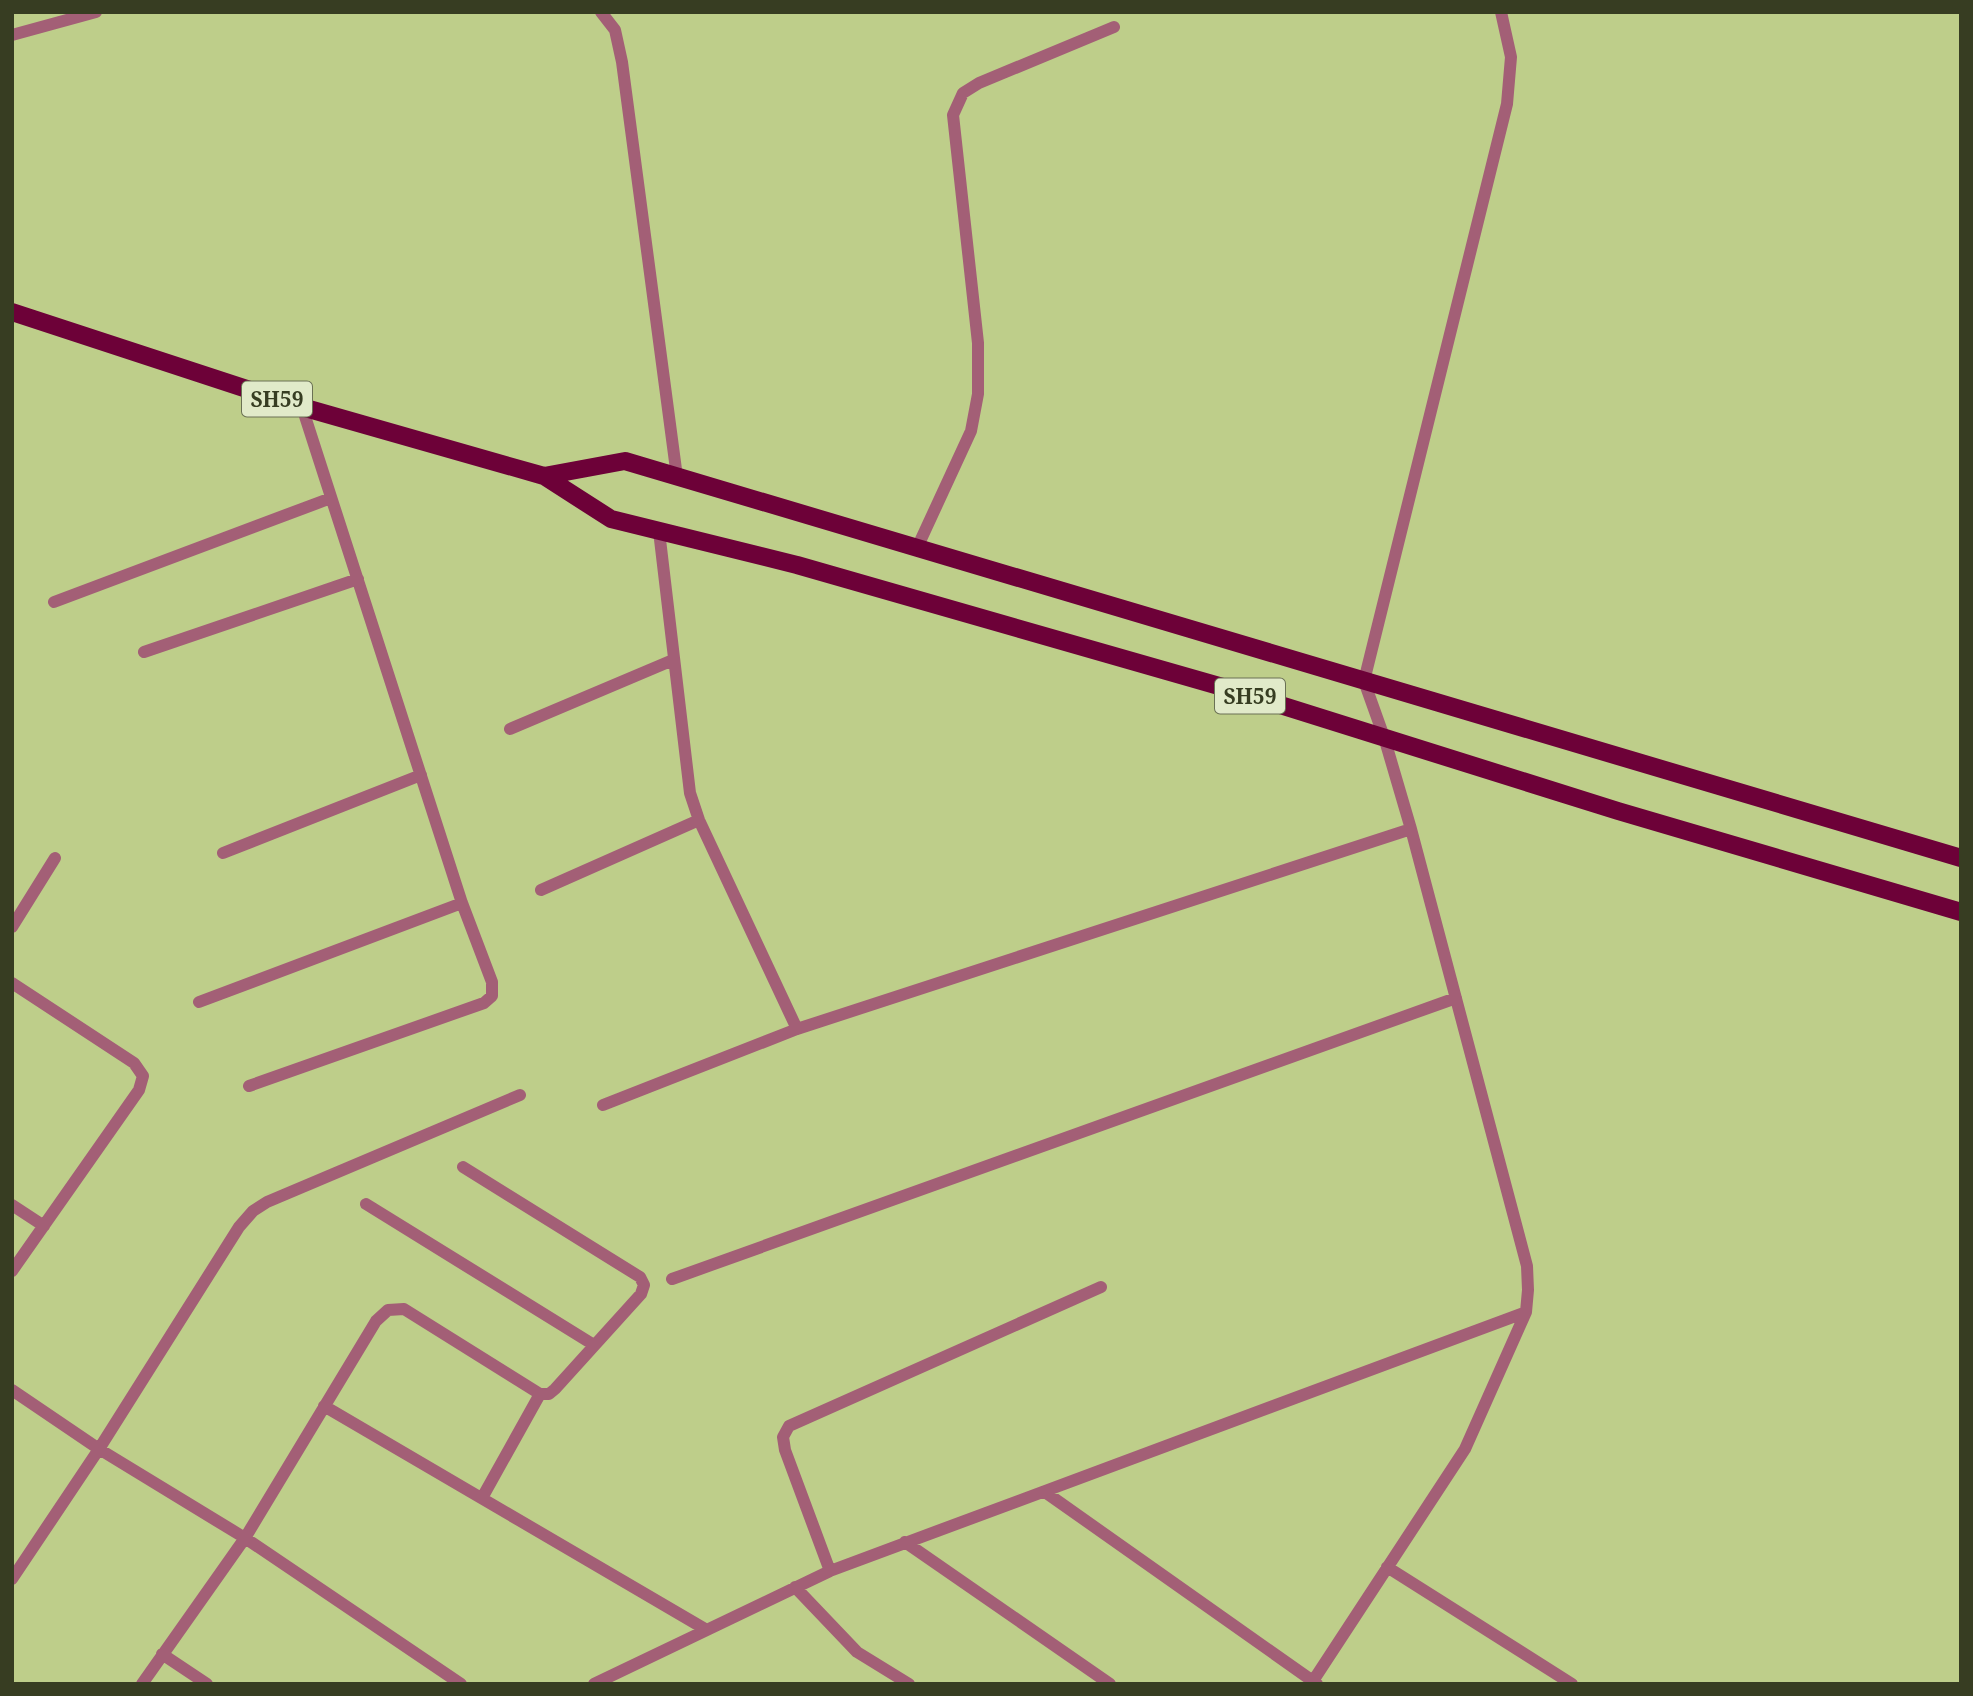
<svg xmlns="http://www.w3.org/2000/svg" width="1973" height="1696" font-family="'Noto Serif',serif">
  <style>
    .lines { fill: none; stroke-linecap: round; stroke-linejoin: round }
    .minor { stroke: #a35f76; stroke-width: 12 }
    .major { stroke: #6d0138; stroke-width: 18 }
    .labels { text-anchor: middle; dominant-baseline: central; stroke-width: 6; stroke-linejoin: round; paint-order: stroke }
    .shield { fill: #e1eac9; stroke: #6a7154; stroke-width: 2 }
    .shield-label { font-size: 21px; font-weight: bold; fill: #373d22 }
  </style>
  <rect width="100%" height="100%" fill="#bece8a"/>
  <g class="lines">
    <path class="minor" d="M601,12L615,30L622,62L677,477
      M12,35L96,12
      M659,531L690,793L699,820L797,1029
      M917,548L971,431L978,394V343L953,115L963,93L979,83L1114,27
      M54,602L331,498
      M144,652L358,579
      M510,729L673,660
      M223,853L421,775
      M541,890L699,820
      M12,927L55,858
      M12,983L134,1063L143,1076L139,1090L12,1271
      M199,1002L462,903
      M249,1086L484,1003L492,996V982L462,903L302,407
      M603,1105L797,1029L1411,829
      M366,1204L594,1345
      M12,1205L44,1226
      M672,1279L1456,998
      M12,1390L99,1449L245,1538L461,1684
      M324,1406L705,1629
      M1045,1492L1317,1684
      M482,1498L540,1394
      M905,1542L1110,1684
      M1387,1567L1572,1684
      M830,1571L785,1450L783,1437L789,1426L1101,1287
      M12,1579L99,1449L239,1227L253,1211L267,1202L520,1095
      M795,1587L857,1652L909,1684
      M162,1654L207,1684
      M142,1684L245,1538L376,1321L388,1310L404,1309L540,1394H549L555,1389L641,1294L644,1285L640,1277L463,1167
      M594,1684L830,1571L1526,1312
      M1311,1684L1465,1449L1526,1312L1528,1290L1527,1266L1411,829L1384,737L1364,681L1507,104L1511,57L1501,12"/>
    <path class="major" d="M12,312L302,407L544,476L611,519L797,565L1226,688L1618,811L1961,912
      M544,476L625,461L1961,858"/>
  </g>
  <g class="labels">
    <g class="shield">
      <rect x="242" y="381.5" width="70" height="35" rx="5"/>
      <rect x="1215" y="678.5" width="70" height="35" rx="5"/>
    </g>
    <g class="shield-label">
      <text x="277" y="399">SH59</text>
      <text x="1250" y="696">SH59</text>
    </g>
  </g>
  <rect width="1973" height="1696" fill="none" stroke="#373d22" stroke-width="28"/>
</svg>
